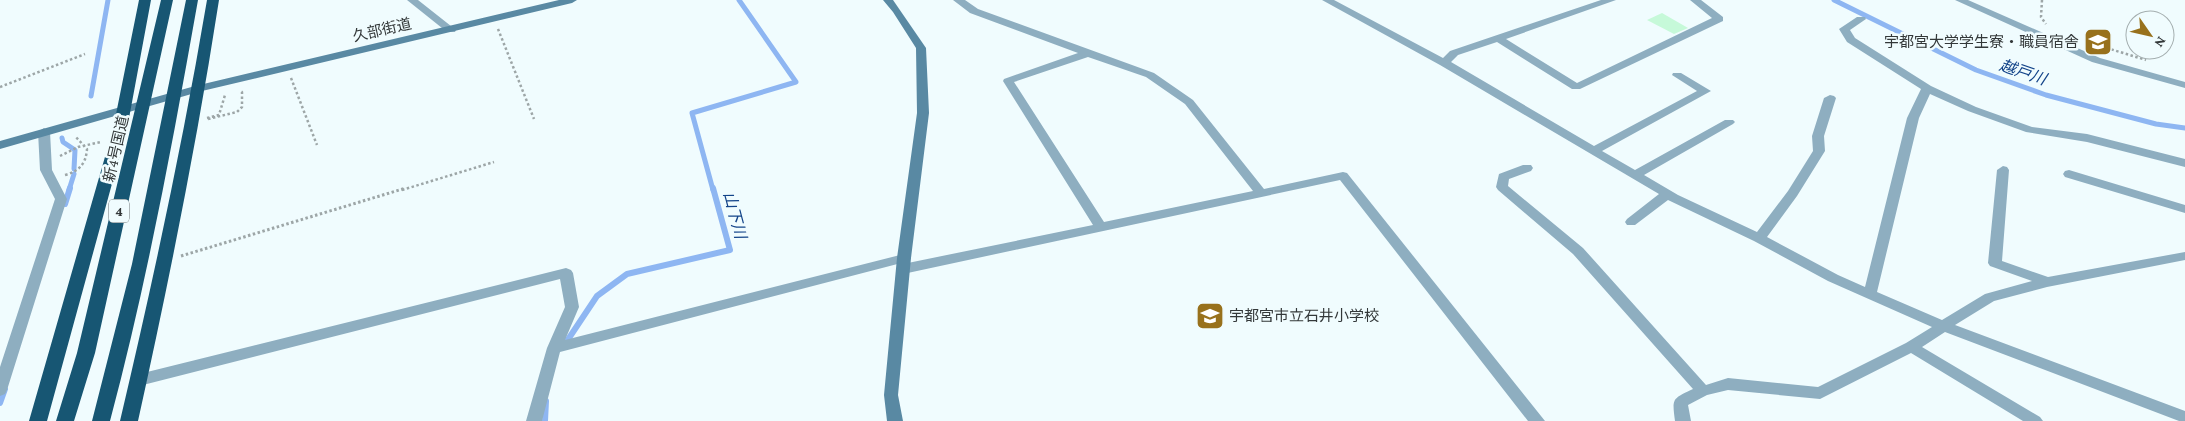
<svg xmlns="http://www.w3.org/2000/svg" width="2185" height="421" font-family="'Crimson Pro','Noto Sans JP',serif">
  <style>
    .green { fill: #c6f9d9 }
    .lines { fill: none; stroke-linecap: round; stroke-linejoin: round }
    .stream-far1 { stroke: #8eb6f2; stroke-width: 5 }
    .stream { stroke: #8eb6f2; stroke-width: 6 }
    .path-far1 { stroke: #9da6a7; stroke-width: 2.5; stroke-dasharray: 2.5 2.5; stroke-linecap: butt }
    .path { stroke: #9da6a7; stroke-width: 3; stroke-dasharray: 2.5 2.5; stroke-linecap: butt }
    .street { fill: #8eaec0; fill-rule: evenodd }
    .secondary { fill: #5989a3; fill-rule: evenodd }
    .highway { fill: #175673; fill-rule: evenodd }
    .labels { text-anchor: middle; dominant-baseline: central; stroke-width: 5; stroke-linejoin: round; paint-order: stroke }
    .shield { fill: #f0fcfe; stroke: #6c7374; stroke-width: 1 }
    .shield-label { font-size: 14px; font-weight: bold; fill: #333839 }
    .street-label { font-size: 15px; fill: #333839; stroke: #f0fcfe }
    .poi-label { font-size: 15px; fill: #333839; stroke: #f0fcfe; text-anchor: end }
    .water-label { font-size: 16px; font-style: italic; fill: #134489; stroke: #f0fcfe }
  </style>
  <rect width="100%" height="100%" fill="#f0fcfe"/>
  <path class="green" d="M1662,13L1688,28L1674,34L1647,20Z"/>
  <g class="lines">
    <path class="stream-far1" d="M1834,0L1976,70L2046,95L2156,124L2185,128
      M91,96L108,0
      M62,138L63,142L75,150L74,169
      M69,190L74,174
      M713,190L692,113L796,82L739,0"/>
    <path class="stream" d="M65,204L70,188
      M565,344L597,296L627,274L730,250L713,188
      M0,403L5,389
      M545,421L546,401"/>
    <path class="path-far1" d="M2042,0L2041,17L2046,24
      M498,29L534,119
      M2097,45L2146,60
      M291,78L317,145
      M0,87L85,54
      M207,118L219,115L225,95
      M208,119L237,112L242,107V92L240,91
      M60,156L78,147L101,142
      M65,175C79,171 86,164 87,149L75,136
      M402,190L494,162"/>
    <path class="path" d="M181,256L406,188"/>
    <path class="street" d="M407,0H418L456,30L455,32H447Z
      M953,0H965L978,9L1154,73L1193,100L1264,189L1343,172L1347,173L1545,421H1528L1340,180L903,274L898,272L896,269L898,266L903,264L1093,225L1003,81L1004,79L1078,53L970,13ZM1088,57L1146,77L1185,104L1253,191L1104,222L1014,82Z
      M1322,0H1334L1443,58L1450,51L1601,0H1616L1506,39L1577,83L1712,18L1690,0H1701L1723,17V21L1580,89H1572L1497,42L1458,55L1451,62L1594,146L1697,91L1672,75L1673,73H1681L1711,91L1602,151L1635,170L1725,120H1733L1735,122L1733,124L1644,175L1678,195L1757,232L1788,191L1813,151L1812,136L1824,98L1830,95L1834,96L1836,98L1824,136L1825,151L1797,196L1767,237L1838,275L1865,287L1907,118L1921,89L1847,42L1839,29L1857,17H1865L1866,19L1850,30L1855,38L1931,86L1976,107L2032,127L2087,134L2185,159V167L2087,142L2026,132L1968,111L1930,94L1919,118L1877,292L1942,320L1985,294L2032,281L1990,266L1988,263L1997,170L2003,166L2007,167L2009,170L2002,261L2048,277L2185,252V260L2047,287L1994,301L1955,325L2185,411V421H2179L1945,332L1922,347L2040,417L2043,421H2023L1911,353L1820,399L1728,390L1707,395L1688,405L1691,421H1675C1672,398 1672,399 1693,389L1573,254L1498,190L1496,187L1499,174L1523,165H1531L1533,168L1531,171L1509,179L1508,186L1583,248L1706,385L1728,378L1818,387L1906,343L1932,327L1828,281L1754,241L1668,200L1635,225H1627L1625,222L1627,219L1659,194L1440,65Z
      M1955,0H1968L2100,58L2185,82V88L2092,62Z
      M44,128L50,132L52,170L67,199L7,390L5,394L0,396V367L55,199L40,170L38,132Z
      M2069,170L2185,205V213L2065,177L2063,174L2065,171Z
      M904,254L909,255L911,258L909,261L560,352L542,421H526L547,348L565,307L560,279L139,386L134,384L132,380L134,376L139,374L566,268L571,270L573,273L579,307L565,340Z"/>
    <path class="secondary" d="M559,0H577L572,3L202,91L0,149V141L195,86Z
      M883,0H893L926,48L929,113L911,258L898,395L903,421H887L884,395L897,258L917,113L916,48L893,12Z"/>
    <path class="highway" d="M139,0H151L127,129L47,421H29L113,129Z
      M161,0H173L95,353L74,421H56L77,353Z
      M186,0H198C173,141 147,282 110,421H92L132,264Z
      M207,0H219C197,142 169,281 138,421H120C153,281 183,142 207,0Z"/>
  </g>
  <defs>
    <symbol id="university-square" viewBox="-11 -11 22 22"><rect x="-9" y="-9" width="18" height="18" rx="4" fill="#98711c" stroke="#f0fcfe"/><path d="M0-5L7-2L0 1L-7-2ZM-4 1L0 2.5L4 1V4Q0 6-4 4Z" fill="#fff"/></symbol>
    <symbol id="school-square" viewBox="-11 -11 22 22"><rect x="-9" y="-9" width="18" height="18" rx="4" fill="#98711c" stroke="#f0fcfe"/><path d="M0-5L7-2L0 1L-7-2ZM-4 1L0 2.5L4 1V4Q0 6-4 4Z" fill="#fff"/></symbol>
  </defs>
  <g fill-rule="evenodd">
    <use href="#university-square" x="2082" y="26" width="32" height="32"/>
    <use href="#school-square" x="1194" y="300" width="32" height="32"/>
  </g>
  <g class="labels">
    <rect class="shield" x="109" y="199.5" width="20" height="23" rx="4"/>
    <g class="shield-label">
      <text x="119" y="211">4</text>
    </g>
    <g class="street-label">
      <text transform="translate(382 30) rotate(-13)">久部街道</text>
      <text transform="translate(116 149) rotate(-77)">新4号国道</text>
    </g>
    <g class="poi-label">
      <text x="2079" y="42">宇都宮大学学生寮・職員宿舎</text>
      <text x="1229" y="316" text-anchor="start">宇都宮市立石井小学校</text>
    </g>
    <g class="water-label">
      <text transform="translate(2023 72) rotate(19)">越戸川</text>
      <text transform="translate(735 215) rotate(75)">山下川</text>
    </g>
  </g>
  <g transform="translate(2150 35) rotate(124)"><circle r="24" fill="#f0fcfe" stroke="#a4aeaf"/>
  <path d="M0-4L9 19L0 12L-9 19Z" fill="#98711c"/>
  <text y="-8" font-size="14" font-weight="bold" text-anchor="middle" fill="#333839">N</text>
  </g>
</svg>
